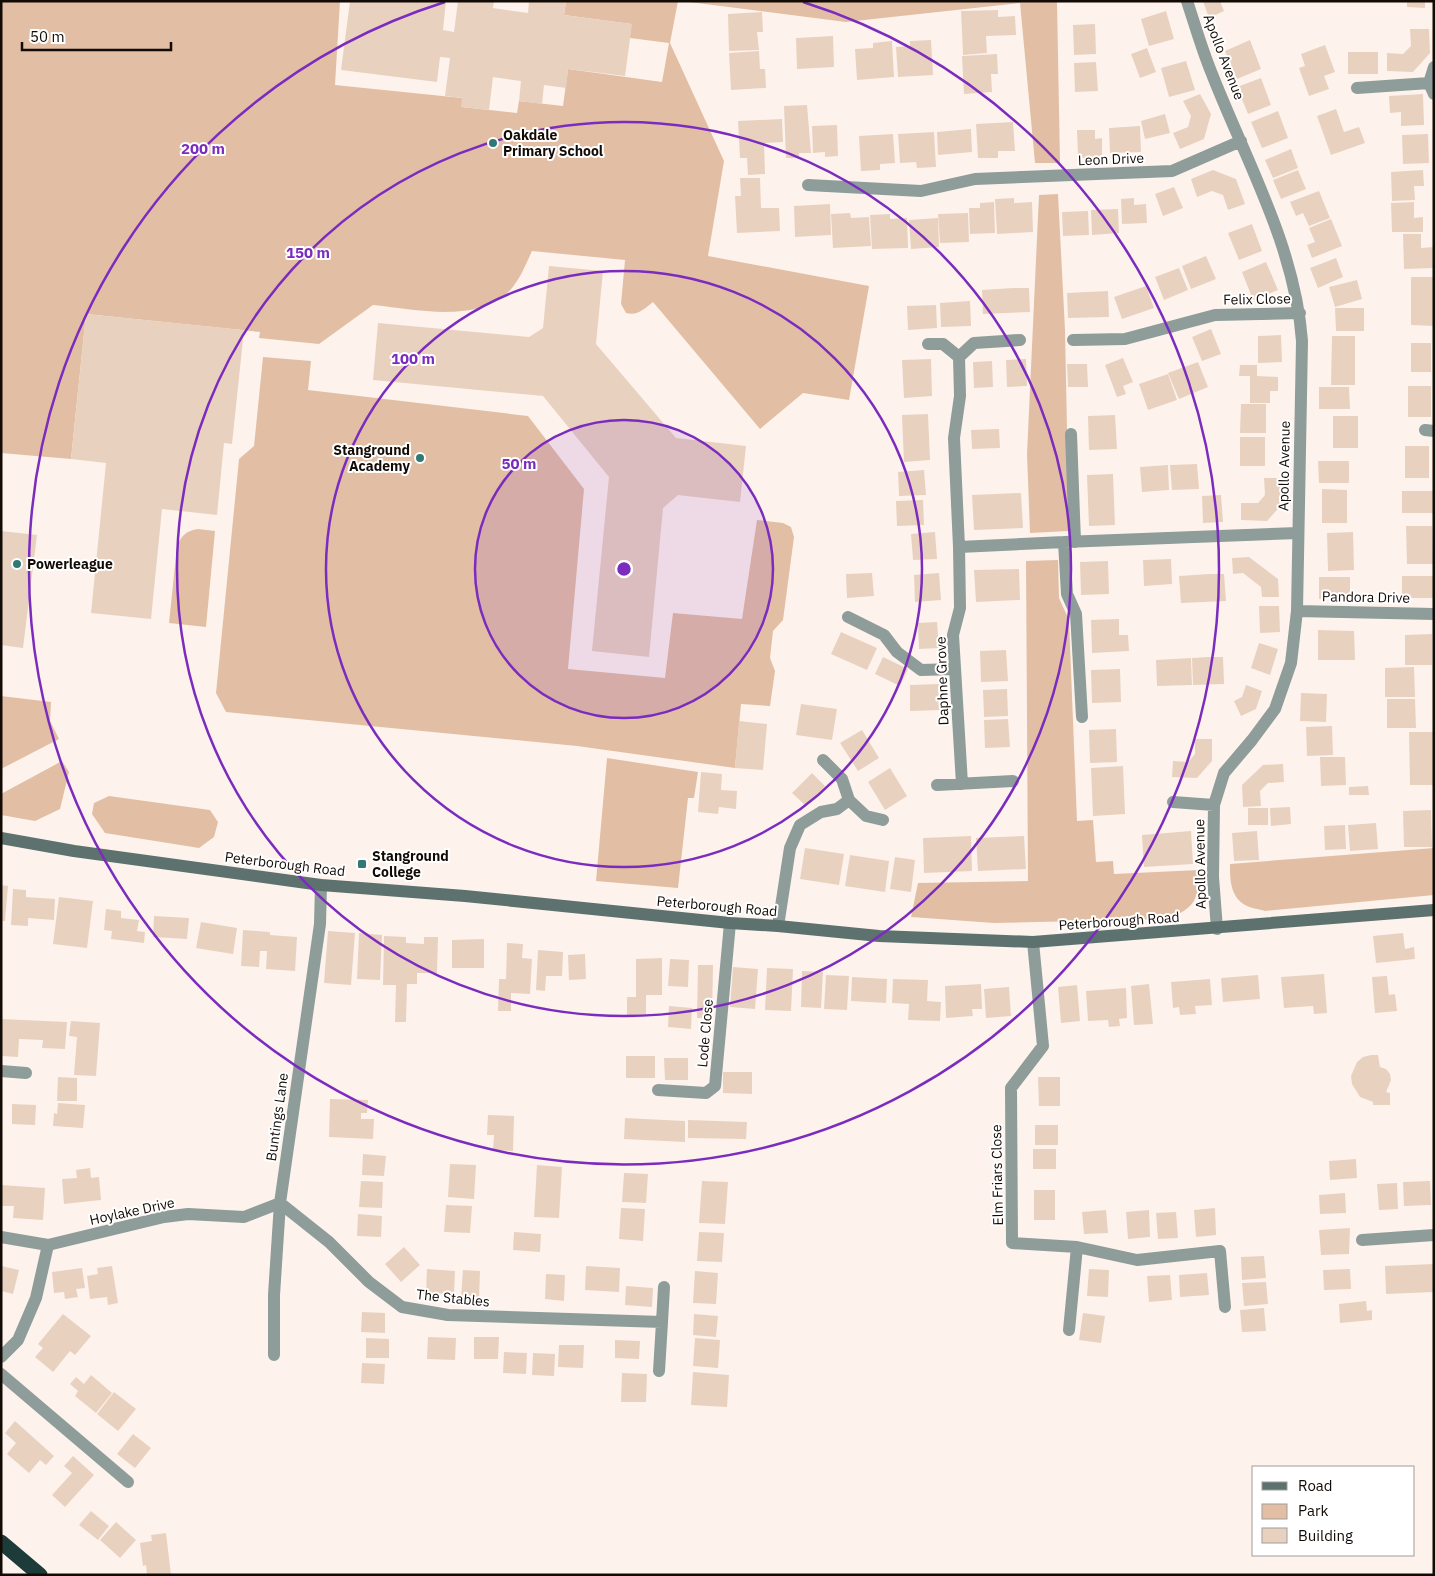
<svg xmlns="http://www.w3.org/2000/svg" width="1435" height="1576" font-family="'IBM Plex Sans',sans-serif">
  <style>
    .green { fill: #e2bfa4 }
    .building { fill: #e9d1c0 }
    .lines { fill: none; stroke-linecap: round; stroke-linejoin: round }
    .street { stroke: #8e9c9a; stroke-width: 12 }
    .secondary { stroke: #5d716f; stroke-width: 12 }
    .highway { stroke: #1d3b38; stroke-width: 15 }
    .ring { fill: none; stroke: #7b2cbf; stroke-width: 2.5 }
    .poi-dot { fill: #317974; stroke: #fff; stroke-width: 2 }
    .labels { text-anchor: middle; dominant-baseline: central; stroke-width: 4; stroke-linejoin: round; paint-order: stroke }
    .street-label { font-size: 14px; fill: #120a05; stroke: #fff }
    .poi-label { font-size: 14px; font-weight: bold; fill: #120a05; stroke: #fff; text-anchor: start }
    .centre { fill: #7b2cbf; stroke: #fff; stroke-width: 2.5 }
    .ring-label { font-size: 15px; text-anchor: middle; font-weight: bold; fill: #7b2cbf; stroke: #fff; stroke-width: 4; stroke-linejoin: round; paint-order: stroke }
  </style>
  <rect width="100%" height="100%" fill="#fdf3ec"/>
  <path class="green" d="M1,1H340L335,85L462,98V107L517,113L519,101L563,106L568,69L662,82L669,43L630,38L631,24L564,15L566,1H678L670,43L724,161L708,256L869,286L849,400L803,393L760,429L653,302C644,309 638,316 626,313L621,304L625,260L532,251C526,264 521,277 512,288C481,325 415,309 373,305L319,344L259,338L260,332L86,314L71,459L1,453Z
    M681,1H1057L1060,163H1035L1020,3L846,22Z
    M1058,194L1065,330L1069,531L1030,533L1027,454L1039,195Z
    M263,357L311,361L308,390L528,416L584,489L568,669L665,678L673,613L742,619L757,520L783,523L791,527L794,537L783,620L773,631L770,658L775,671L770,706L741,704L735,768L577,746L226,712L216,693L239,459L254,446Z
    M198,529L215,531L206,627L169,623L177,546C182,535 186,531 198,529Z
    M1058,560L1059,598L1069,620L1077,821L1093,820L1096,862L1113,861L1114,874L1199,870C1199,900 1195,908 1167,919L994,923L911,917L918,883L1028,881L1026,561Z
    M1,696L51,702L50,721L59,739L1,769Z
    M607,758L698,772L694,798H688L678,888L596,881Z
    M62,761L69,772L60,809L35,821L1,815V794Z
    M109,796L210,810L218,822L214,837L199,848L105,833L92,814L94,803Z
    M1434,848V895L1265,911C1259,909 1250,908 1245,905C1230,896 1230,879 1230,864Z"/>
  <path class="building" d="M350,1H446L443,30L454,32L458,1H494L493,8L528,13L529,1H566L564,15L632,24L625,76L568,69L566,88L544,85L542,104L519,101L521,81L493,77L489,110L461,107L462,98L445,96L450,58L440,57L437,82L341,70Z
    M1203,1H1220L1224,11L1209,18Z
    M1407,1H1425V8L1407,7Z
    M998,10V17L1015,16L1016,35L986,36L987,53L963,55L961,11Z
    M1166,11L1174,39L1149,46L1141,19Z
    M762,12L763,32H757L759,50L729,51L728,14Z
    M1095,24L1096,54L1074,55L1073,25Z
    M1410,29H1429L1430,53L1413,72L1387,71V53L1403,54L1411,46Z
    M833,36L834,67L797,69L796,38Z
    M931,40L933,75L898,77L896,47L910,46V41Z
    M1250,40L1261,69L1237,79L1225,51Z
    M892,41L894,77L857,80L855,49L873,48V43Z
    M1325,45L1335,72L1324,76L1329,89L1309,96L1299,68L1305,66L1301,54Z
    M1147,48L1156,72L1140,78L1131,54Z
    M759,51L760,69H765L766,88L731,90L729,53Z
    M1348,52H1378V74H1348Z
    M997,54L998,74H991L992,92L964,94L962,56Z
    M1186,61L1195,90L1169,97L1161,68Z
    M1096,62L1098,91L1075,92L1074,63Z
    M1261,78L1271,105L1248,114L1237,87Z
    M1200,94L1211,114L1204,139L1180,149L1173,133L1188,127L1191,116L1183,101Z
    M1423,94L1424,125L1401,126V112L1390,113L1389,96Z
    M807,105L811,153H799V158H786L784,106Z
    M1336,109L1344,132L1359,127L1365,143L1331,155L1317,116Z
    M1278,111L1288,138L1262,148L1251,122Z
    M1165,114L1170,133L1145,139L1141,121Z
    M782,119L783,142L764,143L765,174L748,175L747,158H740L738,121Z
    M1013,122L1015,151H998V158H978L976,124Z
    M837,125L838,156L825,157V152L813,153L812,126Z
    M1140,126L1141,152L1110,153L1109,128Z
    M971,129L972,152L938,155L937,132Z
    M1077,130H1095V139L1102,138V157L1078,158Z
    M934,132L936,167L917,168L916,162L900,163L898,134Z
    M893,134L895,163L880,164V170L861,171L859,136Z
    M1428,134L1429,163L1403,164L1402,135Z
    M1291,149L1298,168L1273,178L1265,160Z
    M1213,170L1236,179L1245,204L1228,210L1223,195L1212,191L1197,197L1191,179Z
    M1298,170L1306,189L1281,199L1273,180Z
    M1423,170L1424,186H1414L1415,200L1392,201L1391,172Z
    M740,178H760L761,208H779L780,231L737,233L735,196H741Z
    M1174,187L1183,208L1163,216L1155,194Z
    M1319,191L1330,218L1309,226L1303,213L1296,216L1290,202Z
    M1014,198V203L1032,202L1033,232L997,234L995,199Z
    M1134,198V205L1146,204L1147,223L1122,224L1121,199Z
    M994,202L995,233L970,234L969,208H980V203Z
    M1414,202V218L1423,217V232H1392L1391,203Z
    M830,204L831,235L795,237L794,206Z
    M1118,209L1119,233L1092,235L1091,210Z
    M1088,211L1089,235L1063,236L1062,212Z
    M850,213L851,218L869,217L871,246L833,248L831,214Z
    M968,213L969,242L940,243L938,214Z
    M890,214V219L907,218L908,248L872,249L870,215Z
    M938,218L939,247L911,249L909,220Z
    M1331,219L1342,246L1312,258L1307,245L1315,242L1309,228Z
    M1252,224L1262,251L1239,260L1228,233Z
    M1403,234H1421V248L1434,247V268L1404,269Z
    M1206,256L1216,279L1191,289L1182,266Z
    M1336,258L1343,277L1318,288L1310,268Z
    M1266,262L1278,290L1253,300L1242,272Z
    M549,266L603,271L596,344L676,438L746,446L740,502L678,495L663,508L649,657L592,651L609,477L543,396L373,380L378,323L529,337L543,328Z
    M1179,268L1188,290L1164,300L1155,277Z
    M1411,277H1434V326L1411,325Z
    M1357,280L1362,299L1335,307L1329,287Z
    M1146,286L1154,308L1122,319L1114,297Z
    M1013,288H1029L1030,312L983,314L982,290Z
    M1108,291L1109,317L1068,318L1067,293Z
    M970,301L971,326L941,327L940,303Z
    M936,305L937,328L908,330L907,306Z
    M1335,308H1364V331H1336Z
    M86,314L244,330L232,444L224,443L217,515L162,509L151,619L91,613L106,463L71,459Z
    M1211,329L1221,354L1202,361L1192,337Z
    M1281,335L1282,362L1258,363V336Z
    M1332,336H1355V385H1331Z
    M1411,343H1431V372H1411Z
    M1123,358L1133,382L1123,386L1126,394L1117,397L1105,365Z
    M931,359L932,396L904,398L902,360Z
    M1026,359L1027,386L1007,387L1006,360Z
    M992,361L993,387L974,388L973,362Z
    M1198,362L1208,387L1179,399L1168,373Z
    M1067,364H1087L1088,387H1068Z
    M1240,365H1257V376L1278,377V391H1270V403H1250V376H1239Z
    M1168,374L1177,400L1148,410L1139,384Z
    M1408,386H1431V417H1408Z
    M1319,387H1349L1350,409H1319Z
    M1241,404H1266V433H1240Z
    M928,414L930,460L904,462L902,415Z
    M1115,415L1117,449L1089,450L1088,416Z
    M1333,416H1358V448H1333Z
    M999,429L1000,448L972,449L971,430Z
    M1240,437H1265V466H1240Z
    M1405,446H1429V478H1405Z
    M1318,461H1349V483H1319Z
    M1197,464L1199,489L1172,490L1170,465Z
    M1168,465L1169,490L1142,492L1140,467Z
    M924,470L926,495L899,496L898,472Z
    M1113,474L1115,525L1089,526L1087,475Z
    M1264,478H1283L1284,502L1267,521L1241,520V503H1258L1265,495Z
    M1322,489L1347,490V523H1322Z
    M1402,491H1433V513H1402Z
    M1021,493L1023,528L974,530L972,495Z
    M1221,495L1223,522L1203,523L1202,496Z
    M923,500L924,525L897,526L896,501Z
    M1406,526H1432L1433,564H1407Z
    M1,531L37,535L23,648L1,645Z
    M935,532L937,559L913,560L911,534Z
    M1353,532L1354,570L1328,571L1327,533Z
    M1249,557L1278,579L1279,597H1262L1261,587L1243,573L1233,574L1232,558Z
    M1171,559L1172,584L1144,586L1143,560Z
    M1108,561L1109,594L1081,595L1080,562Z
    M1019,569L1020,600L976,602L974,570Z
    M872,573L874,596L847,598L846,574Z
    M939,573L941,600L915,602L914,575Z
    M1209,574H1224L1226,601L1181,603L1179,576Z
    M1402,576H1433V598H1402Z
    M1319,577H1350V599H1319Z
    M1259,606H1279L1280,632L1260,633Z
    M1119,619V635H1128L1129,651L1092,653L1091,620Z
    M937,622L939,648L919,649L918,623Z
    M1318,630L1354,631L1355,660H1318Z
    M841,632L877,648L867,670L831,654Z
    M1432,634V665H1405V635Z
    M1259,643L1278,649L1270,675L1251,668Z
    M1006,650L1008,681L981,682L980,651Z
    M883,657L908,669L900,686L875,674Z
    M1208,657H1223L1224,684L1193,685L1192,658Z
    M1191,658L1192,685L1157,686L1156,660Z
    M1414,667L1415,697H1385V668Z
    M1120,669L1121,702L1092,703L1091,670Z
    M940,684L941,710L910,711V685Z
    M1246,685L1262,691L1256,709L1241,716L1234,701L1242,697Z
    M1007,689L1008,716L984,717L983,690Z
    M1301,693L1327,694L1326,722L1300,721Z
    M1387,699H1415L1416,728H1387Z
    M801,704L837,709L832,740L796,735Z
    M1008,719L1010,747L985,748L984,720Z
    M739,721L767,724L763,770L735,768Z
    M1332,726L1333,755L1307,756L1306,727Z
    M1116,729L1117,762L1090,763L1089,730Z
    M862,730L879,758L858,771L840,743Z
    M1409,732H1434V785H1410Z
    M1195,739H1212V761L1197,778L1172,777L1173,761L1188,762L1195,754Z
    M1320,757H1345L1346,785L1321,786Z
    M1283,764L1284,782L1268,783L1260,791L1261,806L1243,807L1242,785L1263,765Z
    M1123,766L1125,814L1093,816L1091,768Z
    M890,768L907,796L885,810L868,782Z
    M701,772L722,774L721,790L737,791L736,809L719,807L718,814L698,812Z
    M812,773L825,786L806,806L792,793Z
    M1368,786L1369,795H1349V787Z
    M1290,807L1291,824L1271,826L1270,808Z
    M1248,808H1268V825H1248Z
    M1431,810L1432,847H1404L1403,811Z
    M1376,823L1378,849L1350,851L1348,825Z
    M1345,825L1346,849L1325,850L1324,826Z
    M1191,831L1193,864L1144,867L1142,835Z
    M1257,831L1259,860L1234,861L1232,833Z
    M971,836L972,871L924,873L923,838Z
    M1024,836L1026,869L978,871L976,838Z
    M805,848L844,854L839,885L800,879Z
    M850,855L889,861L885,892L845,886Z
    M895,857L915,860L911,892L890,889Z
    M1,885L8,886L5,921H1Z
    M13,889L26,890V897L55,899L54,920L28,918V926L11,925Z
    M59,897L93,901L87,948L53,944Z
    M106,909L121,911V918L139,920L137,931L145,932L144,943L111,939L112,931L104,930Z
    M154,916L189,918L187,939L153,937Z
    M201,922L237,928L233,954L196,948Z
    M243,930L270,932V935L297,937L295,971L266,969L267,951H260L259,967L241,966Z
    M328,931L355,933L351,985L324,983Z
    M359,933L382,935L380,980L357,979Z
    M1403,933L1405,949L1414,947L1415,959L1376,963L1373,936Z
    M384,936L406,937V943L424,944V937H438L437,973H417V984H407L406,1022H395L396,985H383Z
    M484,939V968H452V940Z
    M507,943L523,944L522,958L532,959L530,994L511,993V1011H498L499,979H506Z
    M538,950L563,952L562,976H546L545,991L536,990Z
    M585,954L586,979L569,980L568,955Z
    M662,958V995H646V1016H627V997H636V959Z
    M670,959L689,960L688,987L668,986Z
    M698,965H713L712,1018H697Z
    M733,967L758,969L755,1009L730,1007Z
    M767,968L793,969L791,1011L765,1010Z
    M802,971L823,972L821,1008L801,1007Z
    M1324,974L1327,1013L1314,1014L1313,1006L1284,1008L1281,977Z
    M826,975L849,976L847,1010L824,1009Z
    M1258,975L1260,999L1223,1002L1221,978Z
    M1387,976L1389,995L1395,994L1397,1011L1375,1013L1372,977Z
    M852,977L887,979L886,1003L851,1001Z
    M893,979L928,980L927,1001L941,1002L940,1021L908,1020L909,1004L892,1003Z
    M1210,979L1212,1005L1195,1006L1196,1014L1180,1015L1179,1007L1173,1008L1171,982Z
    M981,984L982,1009H972L973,1016L946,1018L945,986Z
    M1149,984L1153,1024L1134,1025L1131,986Z
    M1077,985L1080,1021L1061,1023L1058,987Z
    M1009,987L1011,1016L986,1018L984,989Z
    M1126,988L1127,1018L1119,1019L1120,1026L1109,1027L1108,1020L1088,1021L1086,991Z
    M669,1006L692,1008L691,1029L668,1027Z
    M1,1019L67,1022L65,1049L42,1048L43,1040L19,1039L18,1057L1,1056Z
    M71,1021L100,1023L96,1076L74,1075L77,1037L69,1036Z
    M1371,1055H1378L1380,1067L1386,1069L1390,1074L1391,1080L1386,1092L1390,1093V1105H1373V1102L1360,1097L1352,1084L1351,1076L1357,1062L1363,1057Z
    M626,1056H655V1078H626Z
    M664,1058H688V1080H665Z
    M723,1072H752V1094L723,1093Z
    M58,1077L77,1078V1101H57Z
    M1038,1077H1060V1106H1039Z
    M330,1099L368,1100L367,1113H361V1119H374L373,1139L329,1137Z
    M58,1103L85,1105L83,1128L53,1126L54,1113L57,1114Z
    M12,1104L36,1105L35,1125L12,1124Z
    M488,1115L514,1116L513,1151L493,1150L494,1135H487Z
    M625,1118L685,1121V1142L624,1139Z
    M688,1120L747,1122L746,1139L688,1138Z
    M1035,1125H1058V1145H1035Z
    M1033,1149H1056V1169H1033Z
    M363,1154L386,1156L384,1176L362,1175Z
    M1356,1159L1357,1178L1330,1180L1329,1161Z
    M450,1164L476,1165L474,1199L448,1197Z
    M537,1165L562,1167L559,1218L534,1217Z
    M90,1168L91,1178L99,1177L101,1200L64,1204L62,1179L77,1178L76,1170Z
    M624,1173L648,1174L646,1203L622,1202Z
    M361,1181L383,1182L382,1208L359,1207Z
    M702,1181L728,1182L725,1224L699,1223Z
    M1430,1181L1431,1205L1404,1206L1403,1182Z
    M1397,1183L1398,1209L1379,1210L1377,1184Z
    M1,1185L45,1188L43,1220L13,1218L14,1206H1Z
    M1034,1190H1055V1220H1034Z
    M1345,1193L1346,1213L1320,1214L1319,1195Z
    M446,1205L472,1206L470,1233L444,1232Z
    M621,1208L645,1209L643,1241L619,1239Z
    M1215,1208L1216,1235L1196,1237L1194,1210Z
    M1106,1210L1108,1233L1084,1234L1082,1212Z
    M1149,1210L1150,1237L1128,1239L1126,1212Z
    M1176,1212L1178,1238L1158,1239L1156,1213Z
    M358,1214L382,1216L381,1237L357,1236Z
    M1350,1228L1349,1254L1321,1255L1319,1230Z
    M514,1232L541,1234L540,1252L513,1250Z
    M699,1232L724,1233L722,1262L697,1261Z
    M404,1247L420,1265L401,1282L385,1264Z
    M1264,1256L1266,1278L1242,1280L1241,1257Z
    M1434,1264V1292L1386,1294L1385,1266Z
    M1,1266L19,1270L13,1294L1,1291Z
    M112,1266L118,1303L108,1305L107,1297L90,1299L87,1276L98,1274L97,1268Z
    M586,1266L620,1268L619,1292L585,1290Z
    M82,1268L85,1288L76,1289L78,1297L65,1299L64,1292L54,1293L52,1272Z
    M427,1269L455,1271L454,1294L426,1293Z
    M1089,1269L1109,1270L1108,1297L1087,1296Z
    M1350,1269L1351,1289L1324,1290L1323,1270Z
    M463,1270L480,1271L479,1299L461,1298Z
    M695,1271L718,1273L716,1304L693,1303Z
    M1207,1273L1209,1295L1180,1297L1179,1275Z
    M546,1274L565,1275L564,1301L545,1299Z
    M1170,1275L1172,1300L1149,1302L1147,1276Z
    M1266,1282L1268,1304L1244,1306L1242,1283Z
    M626,1286L653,1288L652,1307L625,1305Z
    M1366,1301L1367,1311L1372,1310V1320L1340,1323L1339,1304Z
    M1264,1308L1266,1331L1242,1332L1240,1310Z
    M362,1312L385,1313V1333L361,1332Z
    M1083,1313L1105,1316L1101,1343L1079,1340Z
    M63,1314L91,1336L75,1355L70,1351L53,1372L35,1357L43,1348L38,1344Z
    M694,1314L718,1316L716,1337L693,1335Z
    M428,1337L456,1338L455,1360L427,1359Z
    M474,1337H499L498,1359H474Z
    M366,1338L389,1339V1358H366Z
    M695,1338L720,1340L718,1368L693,1366Z
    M615,1340L640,1341L639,1359L615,1358Z
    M559,1345H584L583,1368L558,1367Z
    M504,1352L527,1353L526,1374L503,1373Z
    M533,1353L555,1354L554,1376L532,1375Z
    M362,1363L385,1364L384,1384L361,1383Z
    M693,1372L729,1375L727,1407L691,1405Z
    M622,1373L647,1374L646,1402H621Z
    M91,1375L112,1393L96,1413L75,1396L78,1391L70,1384L76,1377L84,1384Z
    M114,1392L136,1409L118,1431L97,1414Z
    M15,1421L54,1456L46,1465L40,1460L29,1473L7,1454L16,1443L5,1433Z
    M133,1434L151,1448L135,1468L117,1454Z
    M73,1456L94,1475L65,1507L52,1495L72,1473L64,1466Z
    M91,1511L109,1526L98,1540L79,1525Z
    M116,1522L136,1540L120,1558L100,1540Z
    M166,1533L171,1575H147L146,1565L143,1566L140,1543L152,1541L151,1535Z"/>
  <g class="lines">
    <path class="street" d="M1187,1C1195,25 1202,50 1212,74C1246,161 1295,246 1302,341L1297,611L1291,663L1275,709L1252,740L1224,773L1214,805L1213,877L1217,929
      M1434,67L1429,83L1434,94
      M1357,88L1429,83
      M808,185L921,191L975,179L1172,171L1241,141
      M1073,340L1125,339L1215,315L1300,313
      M928,344H943L959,357
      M959,357L960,396L954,438L959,547
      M959,357L974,343L1020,340
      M1425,430L1434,431
      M1071,434L1075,542
      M1297,611L1434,614
      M848,617L884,635L897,652L921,670L955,669
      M1082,717L1076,614L1067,594L1064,542L1298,533
      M962,784L953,635L960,608L959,547L1064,542
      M937,785L1013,781
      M849,800L866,816L883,820
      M1173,802L1214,805
      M778,926L790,848L800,825L821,812L837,809L849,800L842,779L823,760
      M1033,942L1043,1046L1011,1088L1012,1243L1077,1247L1137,1260L1220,1251L1225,1307
      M1,1071L26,1073
      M658,1090L706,1093L715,1086L730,923
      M280,1203L329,1242L369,1282L402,1307L448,1315L662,1322L664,1287
      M1,1237L48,1245L164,1217L188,1214L244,1217L280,1203
      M1362,1240L1434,1235
      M1069,1330L1077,1247
      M274,1355V1295L280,1203L320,924L321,885
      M1,1357L18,1340L36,1298L48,1245
      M659,1371L662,1322
      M1,1374L128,1482"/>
    <path class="secondary" d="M1,838L74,851L321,885L465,896L730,923L778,926L879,936L1033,942L1434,910"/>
    <path class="highway" d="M1,1542L40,1575"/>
  </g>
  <circle cx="624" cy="569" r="149" fill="#7b2cbf" fill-opacity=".12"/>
  <g class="ring">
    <circle cx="624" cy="569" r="149"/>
    <circle cx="624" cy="569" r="298"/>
    <circle cx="624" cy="569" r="447"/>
    <path d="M803 2A595 595 0 1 1 445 2"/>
  </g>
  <g class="poi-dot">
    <circle cx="493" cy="143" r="5"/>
    <circle cx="420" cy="458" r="5"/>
    <circle cx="17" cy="564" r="5"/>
    <rect x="357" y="859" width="10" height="10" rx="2.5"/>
  </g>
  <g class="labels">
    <g class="street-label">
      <text transform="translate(1224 57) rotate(69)">Apollo Avenue</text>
      <text transform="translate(1111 159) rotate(-2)">Leon Drive</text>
      <text transform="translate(1257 299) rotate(-1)">Felix Close</text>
      <text transform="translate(1284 466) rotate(-89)">Apollo Avenue</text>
      <text transform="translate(1366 597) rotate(1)">Pandora Drive</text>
      <text transform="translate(942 681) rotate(-92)">Daphne Grove</text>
      <text transform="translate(285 864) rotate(7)">Peterborough Road</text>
      <text transform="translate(1200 864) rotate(-91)">Apollo Avenue</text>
      <text transform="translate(717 906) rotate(5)">Peterborough Road</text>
      <text transform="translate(1119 921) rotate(-4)">Peterborough Road</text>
      <text transform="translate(705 1033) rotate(-85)">Lode Close</text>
      <text transform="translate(277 1117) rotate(-82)">Buntings Lane</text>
      <text transform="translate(997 1175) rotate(-91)">Elm Friars Close</text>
      <text transform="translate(132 1211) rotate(-12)">Hoylake Drive</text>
      <text transform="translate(453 1298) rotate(6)">The Stables</text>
    </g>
    <g class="poi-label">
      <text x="503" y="135">Oakdale<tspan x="503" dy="16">Primary School</tspan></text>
      <text x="410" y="450" text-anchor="end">Stanground<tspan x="410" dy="16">Academy</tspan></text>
      <text x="27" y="564">Powerleague</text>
      <text x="372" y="856">Stanground<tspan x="372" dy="16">College</tspan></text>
    </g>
  </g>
  <circle cx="624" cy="569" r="8" class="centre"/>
  <g class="ring-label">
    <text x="203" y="154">200 m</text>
    <text x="308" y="258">150 m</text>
    <text x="413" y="364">100 m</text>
    <text x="519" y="469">50 m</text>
  </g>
  <rect width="1435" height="1576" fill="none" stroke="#120a05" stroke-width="5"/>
  <rect x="1252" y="1466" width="162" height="90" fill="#ffffff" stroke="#a09d9b"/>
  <rect x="1262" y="1482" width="25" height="8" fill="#5d716f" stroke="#a09d9b"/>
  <text x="1298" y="1491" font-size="15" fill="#120a05">Road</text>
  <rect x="1262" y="1504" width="25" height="15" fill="#e2bfa4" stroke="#a09d9b"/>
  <text x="1298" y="1516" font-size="15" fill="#120a05">Park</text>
  <rect x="1262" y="1528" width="25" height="15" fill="#e9d1c0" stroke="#a09d9b"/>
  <text x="1298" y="1541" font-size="15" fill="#120a05">Building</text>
  <path d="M22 42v8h149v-8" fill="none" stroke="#120a05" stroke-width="2.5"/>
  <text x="30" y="42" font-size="15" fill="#120a05" stroke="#ffffff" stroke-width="4" paint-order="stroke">50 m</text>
</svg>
